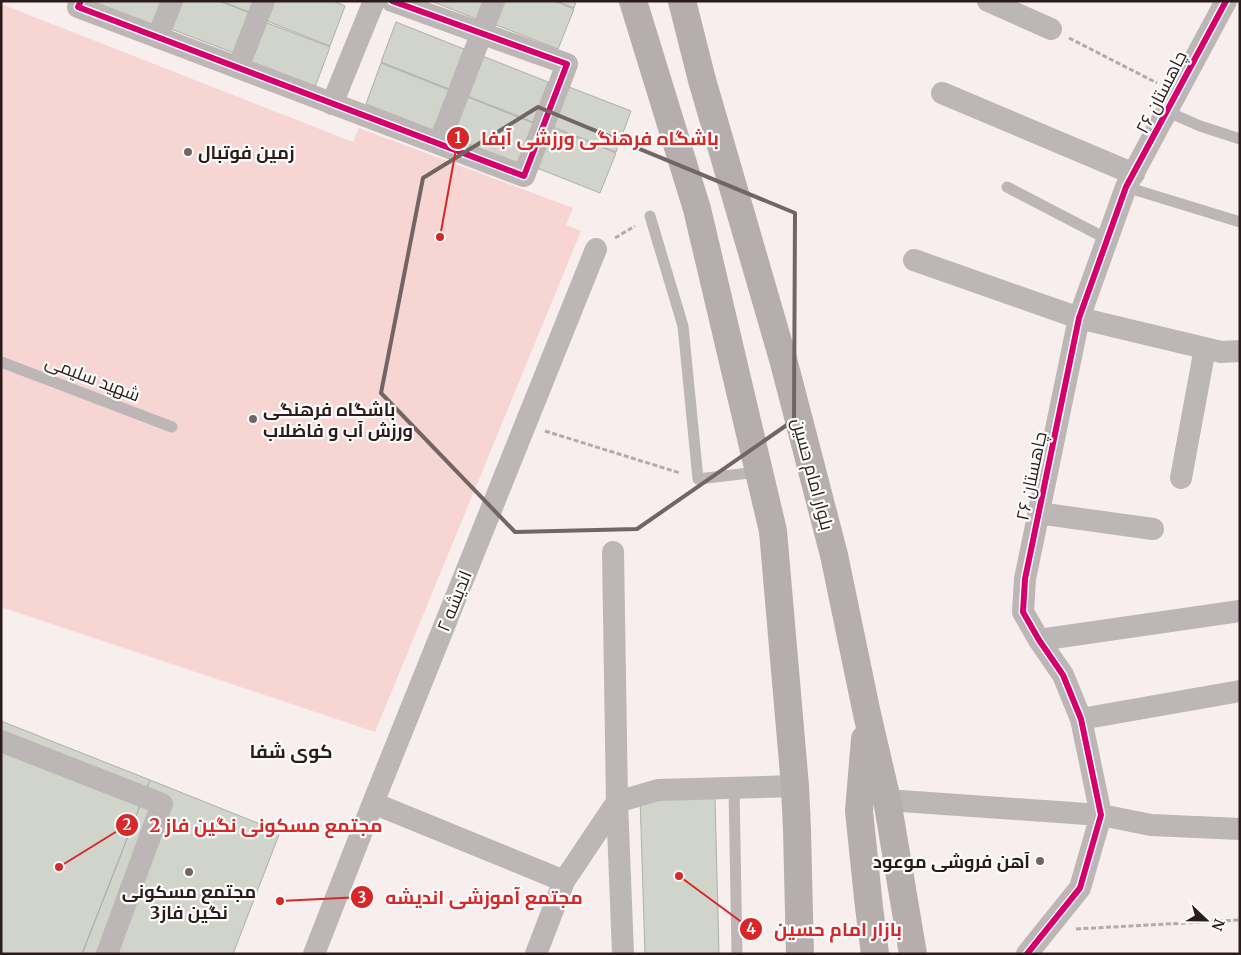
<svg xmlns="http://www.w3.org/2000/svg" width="1241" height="955" font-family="Merriweather,Cairo,serif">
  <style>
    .green { fill: #f6d5d3 }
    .building { fill: #d0d4cb; stroke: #aeafa9 }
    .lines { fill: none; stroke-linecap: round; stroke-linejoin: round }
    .path { stroke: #b1abaa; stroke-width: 3; stroke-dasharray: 5 2.5; stroke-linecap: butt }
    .lane { stroke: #bcb6b6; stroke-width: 11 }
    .street { stroke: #bcb6b6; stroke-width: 22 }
    .primary { stroke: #b6aead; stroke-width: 28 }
    .cycleway-casing { stroke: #fcfcfc; stroke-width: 9 }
    .cycleway { stroke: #d6006c; stroke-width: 6 }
    .marked { fill: none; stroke: #726664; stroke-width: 4; stroke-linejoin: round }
    .poi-dot { fill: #726664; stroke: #fcfcfc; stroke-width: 2 }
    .labels { text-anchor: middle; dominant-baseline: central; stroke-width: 4.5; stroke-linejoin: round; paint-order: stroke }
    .street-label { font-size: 18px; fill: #2b1c1b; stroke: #fcfcfc }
    .poi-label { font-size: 18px; font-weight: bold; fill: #2b1c1b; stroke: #fcfcfc; text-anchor: start }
    .neighbourhood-label { font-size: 19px; font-weight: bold; fill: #2b1c1b; stroke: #fcfcfc }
    .leader { fill: none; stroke: #d62828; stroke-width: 2 }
    .callout-dot { fill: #d62828; stroke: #fcfcfc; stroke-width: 2 }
    .mark-label { font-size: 15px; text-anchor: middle; font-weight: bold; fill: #fff }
    .callout-label { font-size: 19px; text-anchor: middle; font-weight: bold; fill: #d62828; stroke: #fcfcfc; stroke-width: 4.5; stroke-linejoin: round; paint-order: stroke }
  </style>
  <rect width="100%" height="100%" fill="#f7eeed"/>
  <path class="green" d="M1,4L353,142L359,128L573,208L566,225L581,231L375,732L1,607Z"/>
  <path class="building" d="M89,1H167L156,28Z
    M176,1H219L250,13L234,53L166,27Z
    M221,1H254L249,12Z
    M269,1H334L345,6L330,46L262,19Z
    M431,1H486L479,20Z
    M499,1H554L574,9L558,49L491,23Z
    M557,1H576L574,8Z
    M262,21L330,47L315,87L247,60Z
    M396,22L464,49L449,89L381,62Z
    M480,55L548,82L533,122L465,95Z
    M381,63L449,90L433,130L366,104Z
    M564,85L631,111L616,152L548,125Z
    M465,96L533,123L517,163L449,137Z
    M548,126L616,153L600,193L532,166Z
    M1,721L150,780L82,954H1Z
    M150,780L280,832L233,954H82Z
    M640,798H715L719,954H645Z"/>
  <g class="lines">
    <path class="path" d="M1069,38L1157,83
      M615,238L635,226
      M545,431L680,473
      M1076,929L1240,920"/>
    <path class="lane" d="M1166,111L1200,126L1240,139
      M1007,187L1107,239
      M1126,187L1240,222
      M650,216L683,326L698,479L758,472
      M1,362L172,427
      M734,787L737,954"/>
    <path class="street" d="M81,1L78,7L524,176L567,64L392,1
      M988,1L1051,29
      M158,37L172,1
      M238,68L264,1
      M942,93L1134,174
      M332,104L374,1
      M439,144L494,1
      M914,260L1079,318L1221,352L1240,351
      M1181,478L1205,348
      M1038,513L1153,529
      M613,552L617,802L623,954
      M1039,640L1240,611
      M1081,719L1240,691
      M1,741L162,804L107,954
      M887,800L1101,815L1151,825L1240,829
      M617,802L658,790L795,786
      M373,803L564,881
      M314,954L373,803L596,249
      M536,954L564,881L617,802
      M1027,954L1080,888L1101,815L1081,719L1063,675L1039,640L1023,612L1025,579L1079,318L1126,187L1226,1"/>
    <path class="primary" d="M633,1L697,209L773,531L795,786L797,830L800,954
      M682,1L702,80L783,359L834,555L867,714L887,800L913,954
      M865,739L859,811L869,907L875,954"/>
    <defs>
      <path id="cycleway" d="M81,1L78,7L524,176L567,64L392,1
        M1027,954L1080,888L1101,815L1081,719L1063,675L1039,640L1023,612L1025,579L1079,318L1126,187L1226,1"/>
    </defs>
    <use href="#cycleway" class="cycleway-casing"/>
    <use href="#cycleway" class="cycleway"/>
  </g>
  <path class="marked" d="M538,107L795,213L794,420L637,529L515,532L381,393L423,178Z"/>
  <g class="poi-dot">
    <circle cx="188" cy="152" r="5"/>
    <circle cx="253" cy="419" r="5"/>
    <circle cx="1040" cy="861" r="5"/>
    <circle cx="189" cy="872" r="5"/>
  </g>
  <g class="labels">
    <g class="street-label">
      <text transform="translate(1161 92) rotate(-63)">چاهستان ۲۶</text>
      <text transform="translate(93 378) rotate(21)">شهید سلیمی</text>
      <text transform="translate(813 474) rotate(75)">بلوار امام حسین</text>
      <text transform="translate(1031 476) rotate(-78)">چاهستان ۲۶</text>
      <text transform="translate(454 601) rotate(-68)">اندیشه ۲</text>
    </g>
    <g class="poi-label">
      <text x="198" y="152">زمین فوتبال</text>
      <text x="263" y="409">باشگاه فرهنگی<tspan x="263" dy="21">ورزش آب و فاضلاب</tspan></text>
      <text x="1030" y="861" text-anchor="end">آهن فروشی موعود</text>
      <text x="189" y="891" text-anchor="middle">مجتمع مسکونی<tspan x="189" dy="21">نگین فاز3</tspan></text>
    </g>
    <g class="neighbourhood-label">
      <text x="291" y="751">کوی شفا</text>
    </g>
  </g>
  <path class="leader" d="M440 237L458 138M59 867L127 825M280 901L362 897M679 876L751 929"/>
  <g class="callout-dot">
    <circle cx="440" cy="237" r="5"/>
    <circle cx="59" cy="867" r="5"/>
    <circle cx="280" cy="901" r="5"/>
    <circle cx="679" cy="876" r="5"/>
    <circle cx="458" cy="138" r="12"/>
    <circle cx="127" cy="825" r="12"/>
    <circle cx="362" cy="897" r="12"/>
    <circle cx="751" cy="929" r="12"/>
  </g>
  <g class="mark-label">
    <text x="458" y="143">1</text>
    <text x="127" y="830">2</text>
    <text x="362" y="903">3</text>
    <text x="751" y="934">4</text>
  </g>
  <g class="callout-label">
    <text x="600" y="145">باشگاه فرهنگی ورزشی آبفا</text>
    <text x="266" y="832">مجتمع مسکونی نگین فاز 2</text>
    <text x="484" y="904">مجتمع آموزشی اندیشه</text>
    <text x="838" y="936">بازار امام حسین</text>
  </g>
  <rect width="1241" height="955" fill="none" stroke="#2b1c1b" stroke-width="5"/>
  <g transform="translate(1206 920) rotate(112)" stroke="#fcfcfc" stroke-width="4" paint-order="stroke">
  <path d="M0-4L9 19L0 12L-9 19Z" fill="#2b1c1b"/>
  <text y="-8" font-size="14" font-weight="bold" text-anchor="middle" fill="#2b1c1b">N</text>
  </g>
</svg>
